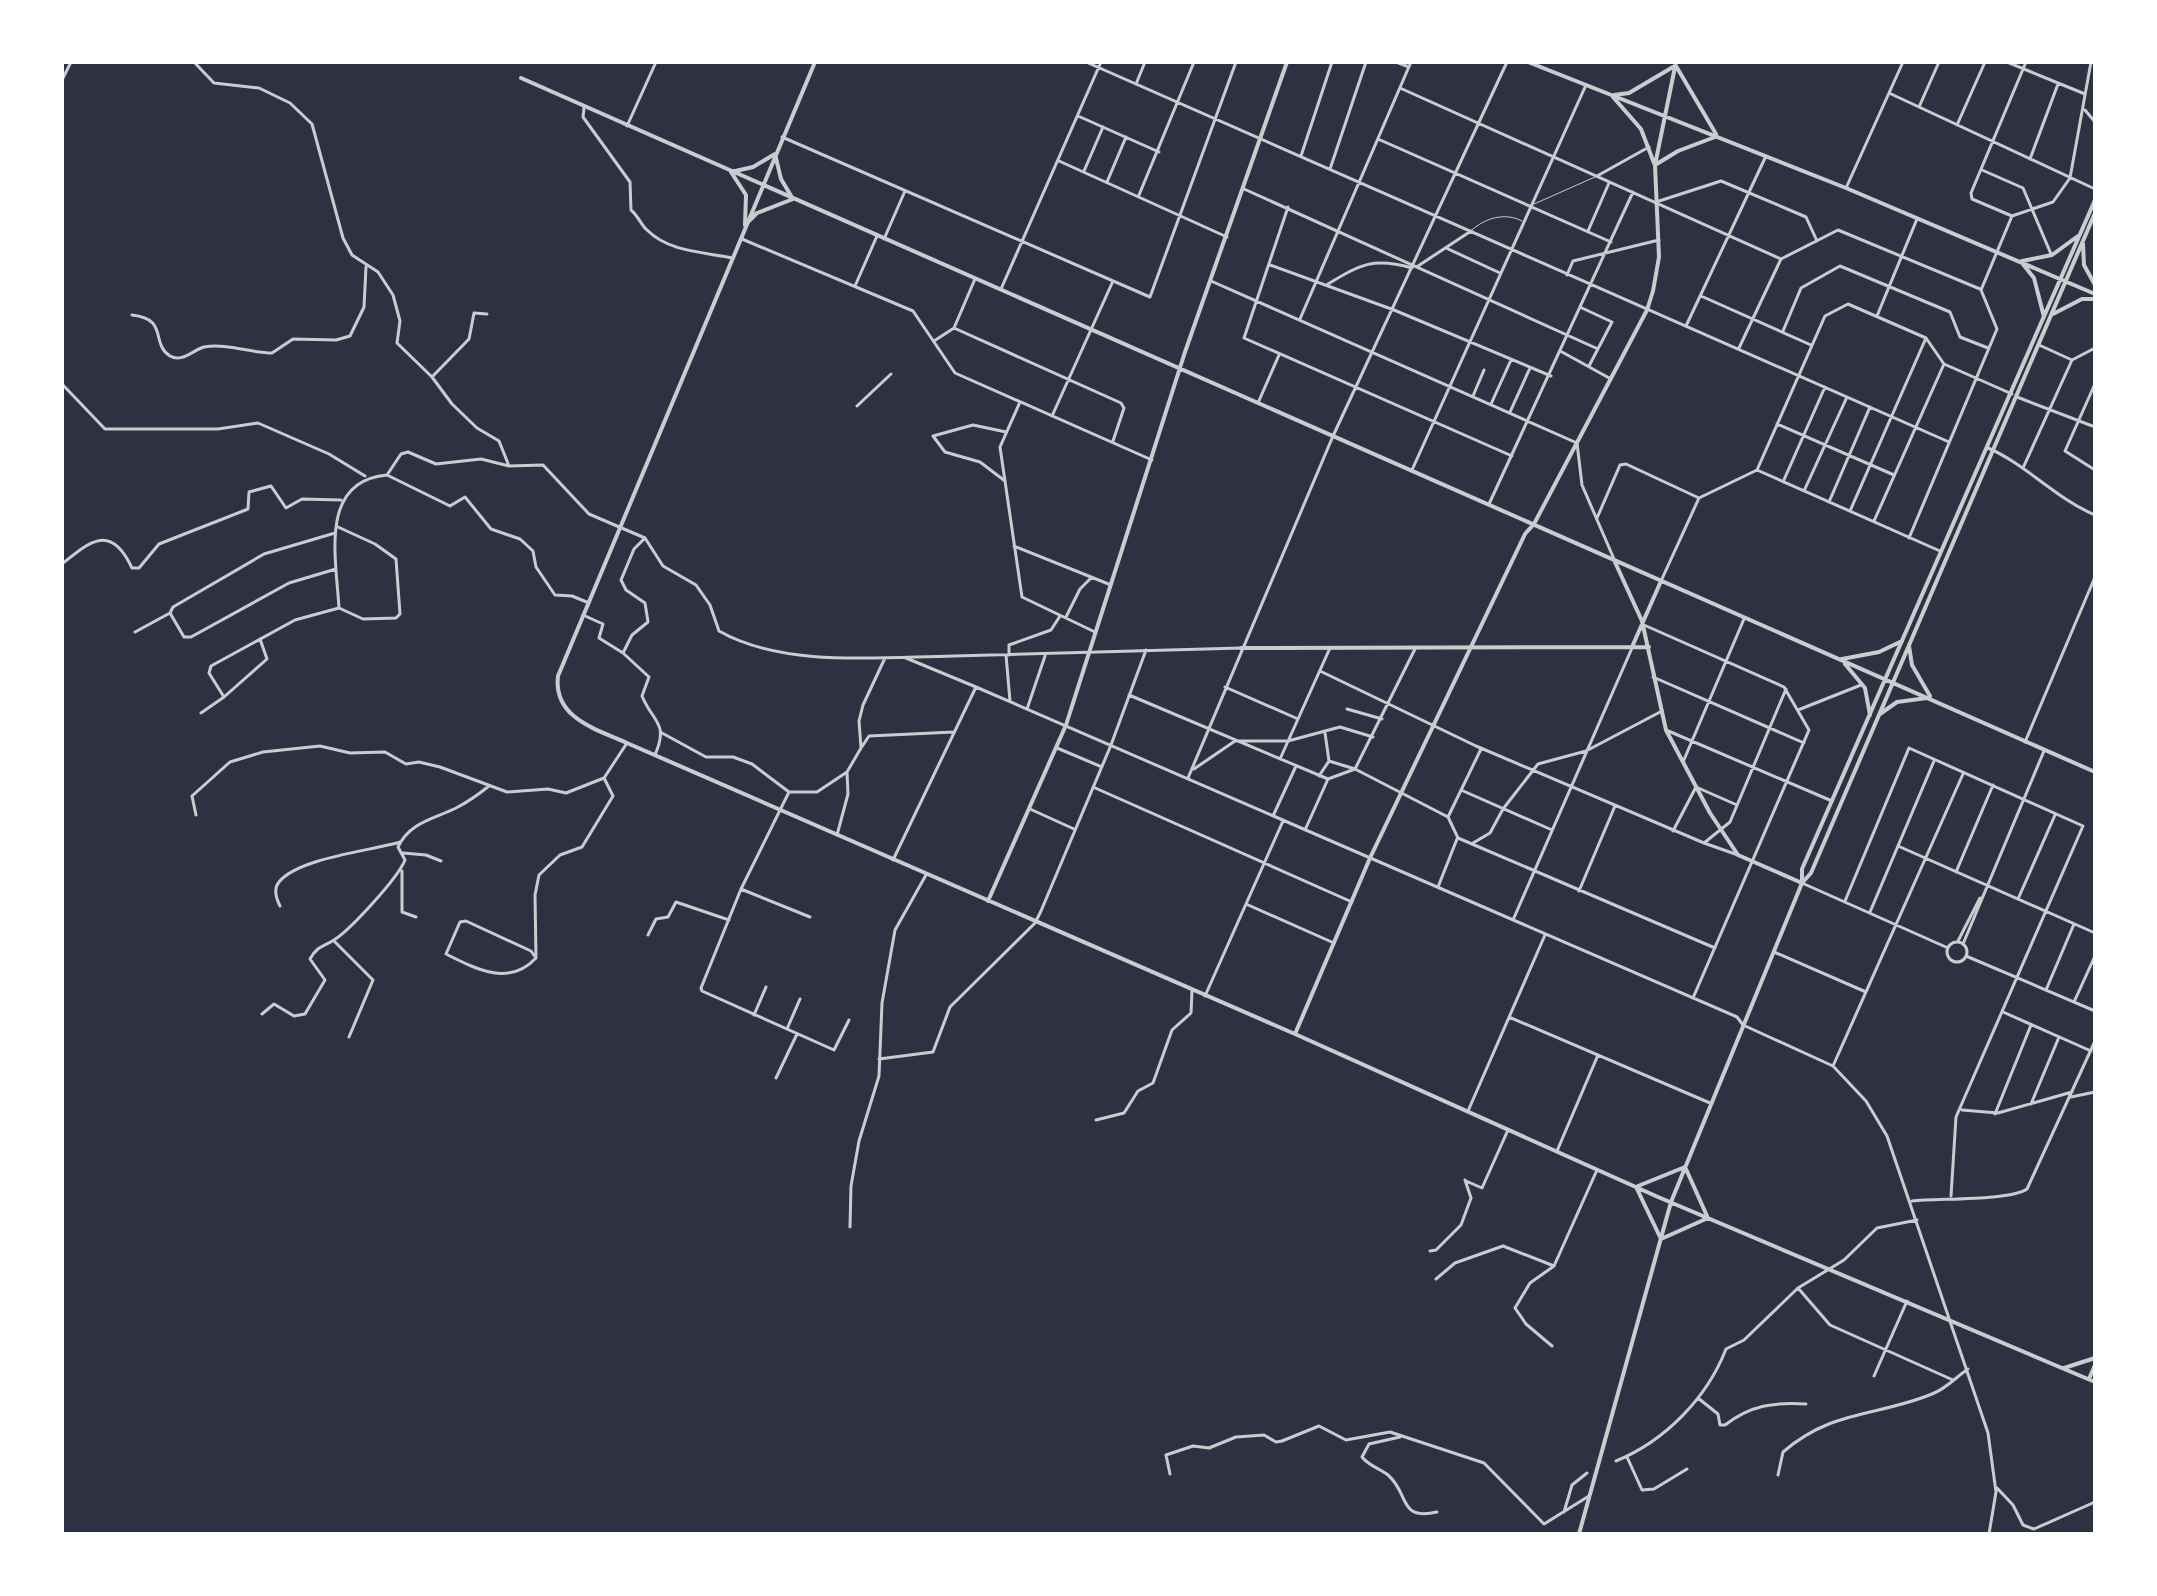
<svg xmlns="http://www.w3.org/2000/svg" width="2157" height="1596" font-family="'Noto Sans',sans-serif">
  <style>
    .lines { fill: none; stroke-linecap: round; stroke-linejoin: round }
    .service { stroke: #caccd0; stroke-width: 1 }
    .minor { stroke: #caccd0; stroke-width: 3 }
    .tertiary { stroke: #caccd0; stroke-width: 4 }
  </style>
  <rect width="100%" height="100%" fill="#2d3142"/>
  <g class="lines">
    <path class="service" d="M1534,204L1595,177
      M1472,230C1485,218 1505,212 1522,221"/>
    <path class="minor" d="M64,62H81
      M194,62L214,83L259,88L290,103L312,124L343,238L352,255L378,272L393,295L400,321L397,343L432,377L452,404L477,428L499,441L509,466
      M1086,62L1949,442
      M1396,62L1409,67
      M2007,62L2085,94
      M62,80L70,64
      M1136,84L1145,62
      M1400,88L1781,259
      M1889,93L2095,189
      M1919,107L1939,62
      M584,108L583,117L630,182L631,210C639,217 641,225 647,230C669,252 703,252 733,258
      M2085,110L2095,122
      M1078,116L1159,152
      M1957,125L1985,62
      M627,126L656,62
      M782,137L1150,297L1236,62
      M1378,139L1611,242
      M1301,156L1332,62
      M2030,159L2058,84
      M1059,161L1227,237
      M1330,169L1366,62
      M1982,170L2023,188L2051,254
      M1084,171L1103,127
      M1597,176L1649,147
      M1107,182L1126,137
      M1846,188L1903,62
      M1244,189L1598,349
      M1139,195L1194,62
      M1656,202L1721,181L1806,217L1817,241
      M1288,207L1244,338L1512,456
      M2012,216L1972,199L1971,193L2026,62
      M2012,216L2053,202L2070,178L2091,62
      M1588,231L1609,183
      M742,239L913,311L955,373L1152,460
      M884,239L905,191
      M1446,248L1500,273
      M1270,265L1394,310L1551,376
      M1418,266L1471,231
      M1567,275L1573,261L1659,240
      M1211,281L1577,443L1582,485L1614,559
      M1328,284C1361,264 1374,257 1412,268
      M855,286L877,236
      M1001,289L1101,62
      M1701,296L1811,345
      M1582,308L1612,322L1589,366
      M132,315C169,319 150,343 170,356C182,363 193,350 204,347C227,343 250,353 272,353L293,339L336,340L350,336L364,307L366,267
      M1877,316L1917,219
      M1300,319L1411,62
      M1686,326L1766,156
      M954,328L1121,403L1124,408L1113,441
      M1783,331L1801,288L1840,266L1950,312L1960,337L1988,348
      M62,333V364
      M934,341L954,328L975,279
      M2039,345L2072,360
      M1739,348L1781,259L1838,230L1980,289
      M1562,352L1611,379
      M432,377L469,339L474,313L487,314
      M62,384L105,429H218L258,423L329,454L365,476
      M2094,386L2065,451L2095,470
      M1473,396L1484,370
      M2017,397L2095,427
      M1020,402L1000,447L1022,597L1095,632
      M1258,403L1279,355
      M1491,404L1511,360
      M857,406L891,374
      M1510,412L1530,368
      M1052,416L1113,281
      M1777,424L1894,475
      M1988,448C2027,465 2055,498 2095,515
      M2023,468L2072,360L2095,348
      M1412,470L1586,85
      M1757,470L1940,551
      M387,475L450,506L465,497L491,529L520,539L533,551L536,567L555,595L572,596L589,603
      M1005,481L980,462L945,452L933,436L973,425L1006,432
      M1783,482L1825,387
      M1804,491L1847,397
      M1699,498L1757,470L1825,316L1848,304L1926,338L1944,364L2012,394
      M1829,502L1870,407
      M1489,504L1633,192
      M1850,511L1926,338
      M1597,518L1620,465L1626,464L1699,498
      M1874,521L1944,364
      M338,527L375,544L396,559L400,614L396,618L363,619L339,608C336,557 319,481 387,475L401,454L408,452L436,464L481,459L509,466L543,465L589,514L645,538L663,566L696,585L710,605L719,631C784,668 880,657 954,656C1050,654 1145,650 1241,648
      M335,533L264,554L173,607L170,613L184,637H191L289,583L336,569
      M1909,538L1997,329L1981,290L2012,216
      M1014,546L1111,585
      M62,564C90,541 111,523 132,568H139L159,544L248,509L249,492L271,486L286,508L302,499L341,500
      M1661,581L1699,498
      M583,615L603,624L599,638L623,653L649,677L642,696C653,723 669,722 655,755
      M1066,617L1080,589L1092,577
      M1644,625L1784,687L1809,730L1693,998
      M135,632L170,613
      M260,639L267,659L224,697L209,673L211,666L295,620L339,608
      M623,653L632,635L648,622L645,603L626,590L621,580L634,549L645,538
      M1006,655L1010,701
      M1009,655V645L1051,630L1060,616
      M906,658L976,687
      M1320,671L1476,746L1704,843L1730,822L1786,689
      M1653,677L1804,743
      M1225,687L1298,719
      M1129,695L1328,779L1355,769L1448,817L1458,838L1715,948
      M1027,709L1045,656
      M1347,709L1382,719
      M1798,710L1861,685
      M201,713L224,697
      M1666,730L1832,801
      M662,733L706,757H733L752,764L789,792
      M1325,733L1329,761L1355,769L1416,647
      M2025,742L2095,577
      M861,748L869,736L954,732
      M1057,748L1102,767
      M1280,759L1330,648
      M1683,762L1744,619
      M1194,769L1235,741H1288L1340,727L1373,737
      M847,772L817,792H789L741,889L701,988L702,991L834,1050L849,1020
      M1319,776L1329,761
      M1188,778L1333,436L1507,62
      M1093,787L1352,902
      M1461,790L1552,830
      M1030,809L1074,829
      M196,815L192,796L230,762L263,752L320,746L350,753L385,752L406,764L419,762L440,767L507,792L548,789L566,793L604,778L627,743
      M1273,816L1296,766
      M1448,817L1481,749
      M1305,830L1328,779
      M1673,831L1696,787L1737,805
      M837,835L848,794L847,772L861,748L859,721L863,705L885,658
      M1473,843L1490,833L1503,809L1538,764L1586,751L1662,711
      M1704,843L1738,855
      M1898,846L2095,933
      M403,853L426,855L441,861
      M893,860L976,687L1737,1017L1743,1025L1833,1066L1866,1101L1887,1136L1988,1433L1996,1492L1989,1534
      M402,871V912L416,917
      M1956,872L1993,785
      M1802,883L1948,948
      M1438,887L1457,839
      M741,889L810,917
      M1579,891L1615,806
      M2018,899L2055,815
      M1845,901L1909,748L2083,826L1956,1117L1951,1196
      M1246,904L1334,943
      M280,906C276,898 273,889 279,882C298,858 370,851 400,842
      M1870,912L1934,761
      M1513,920L1632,648
      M648,935L656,919L668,917L676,902L729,920
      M334,941L373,980L349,1037
      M1958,941L1980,898
      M1947 952a10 10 0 1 1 20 0a10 10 0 1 1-20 0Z
      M1963,944L2044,751
      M1774,952L1866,992
      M1966,956L2095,1011
      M536,958L531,951L466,921L460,922L446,954C476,969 509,987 536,958L535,895L539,875L560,855L582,847L613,796L604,778
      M2046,990L2074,924
      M1205,996L1283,821
      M2074,1002L2095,956
      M2003,1012L2091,1051
      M262,1014L274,1004L294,1016L305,1014L325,980L310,959C317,946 323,947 334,940C350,930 398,878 405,860L398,847C410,822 434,819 456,808C468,802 479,794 489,786
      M754,1015L766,987
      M1509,1017L1710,1103
      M787,1029L800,999
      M879,1059L933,1052L950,1007L1035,923L1041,911L1111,745L1146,650
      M1833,1066L1963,774
      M776,1078L797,1034
      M2071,1097L2095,1092
      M2031,1104L2059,1037
      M1962,1110L1998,1113L2072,1092
      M1468,1111L1545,935
      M1995,1114L2031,1025
      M1096,1120L1124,1113L1138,1091L1153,1083L1172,1030L1191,1013L1192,991
      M1557,1151L1598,1055
      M1466,1181L1482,1188L1508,1130
      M1912,1201C1939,1198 2009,1201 2027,1189L2095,1041
      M850,1227L851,1186L859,1141L879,1076L882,1003L895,930L926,875
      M1430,1251L1436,1250L1461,1225L1471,1198L1465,1180
      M1436,1279L1455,1263L1503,1246L1554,1266
      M1798,1288L1830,1325L1953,1380
      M1552,1346L1526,1324L1515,1308L1530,1283L1554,1266L1597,1170
      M1874,1376L1907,1301
      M1698,1398L1718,1414L1720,1425H1725C1751,1405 1774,1402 1806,1404
      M1400,1437L1369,1444L1362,1457C1369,1466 1379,1468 1388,1475C1410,1494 1398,1521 1437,1512
      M1627,1457L1642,1490L1654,1489L1687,1469
      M1616,1461C1665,1441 1707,1398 1726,1349L1744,1340L1798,1288L1844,1260L1877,1228L1917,1220
      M1170,1474L1166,1455L1193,1446L1209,1448L1236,1437L1264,1435L1276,1442L1282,1441L1319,1426L1346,1440L1390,1432L1484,1463L1544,1524L1589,1496
      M1778,1475L1783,1452C1833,1409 1876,1417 1932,1394C1946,1389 1956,1377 1968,1369
      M1997,1488L2013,1505L2023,1525L2034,1529L2095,1502
      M1564,1512L1572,1485L1587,1473"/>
    <path class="tertiary" d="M815,62L558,676C553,718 596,729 627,743L1295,1034L1658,1197L2095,1382
      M1528,62L1846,188L2095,294
      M1676,66L1716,134
      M521,78L2095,772
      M1614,95L1629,93L1673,67
      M1613,97L1641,129L1654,163
      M775,154L781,179L793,199L757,213L745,225L746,195L731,172L753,167Z
      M1655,165L1678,151L1715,137
      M2083,243L2084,265L2095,285
      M2022,261L2052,255L2078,236
      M2022,263L2034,278L2044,317
      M2053,314L2082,299H2095
      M1614,560L1642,621L1666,730L1710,813L1738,855L1802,883
      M1909,646L1912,665L1930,696
      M1632,647L1661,581
      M1241,648L1649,647
      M1842,659L1879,652L1902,641
      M1845,664L1865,688L1870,715
      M1880,714L1897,702L1927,698
      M1802,880V869L2095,200
      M988,901L1066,725L1185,352L1287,62
      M1295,1034L1370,858L1525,534L1534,524L1647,310L1653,291L1659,257L1655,165L1676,62
      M1686,1169L1707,1216
      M1638,1186L1685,1167
      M1637,1189L1661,1239
      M1661,1239L1708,1218
      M2064,1368L2095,1358
      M2089,1379L2095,1365
      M1579,1534L1671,1202L1802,883L1811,873L2095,213"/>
  </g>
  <rect width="2157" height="1596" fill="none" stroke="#ffffff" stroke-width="128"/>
</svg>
